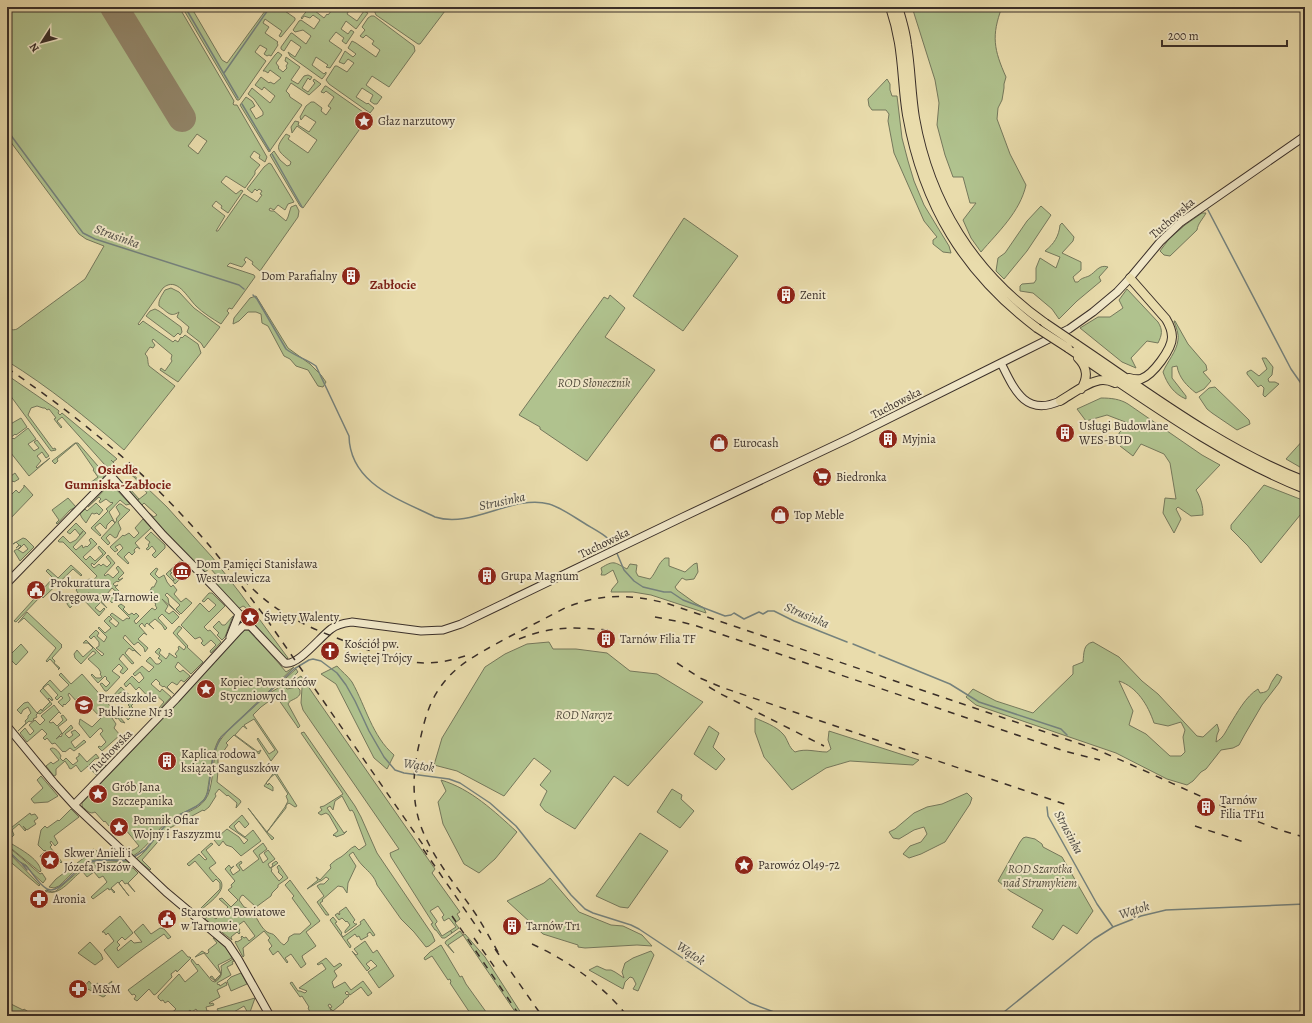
<svg xmlns="http://www.w3.org/2000/svg" width="1312" height="1023" font-family="Alegreya,serif">
  <style>
    .green { fill: #b0c28e; stroke: #75785c; fill-rule: evenodd }
    .lines { fill: none; stroke-linecap: round; stroke-linejoin: round }
    .stream { stroke: #75827d; stroke-width: 1.5 }
    .runway { stroke: #92866a; stroke-width: 28 }
    .secondary-casing { stroke: #3a2f29; stroke-width: 9 }
    .primary-casing { stroke: #3a2f29; stroke-width: 10 }
    .secondary { stroke: #f1e8c9; stroke-width: 7 }
    .primary { stroke: #e9dcac; stroke-width: 8 }
    .rail { stroke: #3a2f29; stroke-width: 1.5; stroke-dasharray: 7 7; stroke-linecap: butt }
    .primary-bridge-casing { stroke: #3a2f29; stroke-width: 10; stroke-linecap: butt }
    .primary-bridge { stroke: #e9dcac; stroke-width: 8 }
    .labels { text-anchor: middle; dominant-baseline: central; stroke-width: 4; stroke-linejoin: round; paint-order: stroke }
    .poi-label { font-size: 12px; fill: #3a2f29; stroke: #f1e8c9; text-anchor: start }
    .street-label { font-size: 12px; fill: #3a2f29; stroke: #f1e8c9 }
    .park-label { font-size: 12px; font-style: italic; fill: #524c3d; stroke: #f1e8c9 }
    .water-label { font-size: 13px; font-style: italic; fill: #4e4b45; stroke: #f1e8c9 }
    .neighbourhood-label { font-size: 13px; font-weight: bold; fill: #7a1f14; stroke: #f1e8c9 }
  </style>
  <rect width="100%" height="100%" fill="#e9dcac"/>
  <filter id="stains"><feTurbulence type="fractalNoise" baseFrequency=".005" numOctaves="4"/><feColorMatrix values="0 0 0 0 .2 0 0 0 0 .09 0 0 0 0 .02 0 0 0 .5 -.17"/></filter>
  <radialGradient id="worn" r=".72"><stop offset=".6" stop-color="#630" stop-opacity="0"/><stop offset="1" stop-color="#630" stop-opacity=".3"/></radialGradient>
  <path class="green" d="M7,7H179L234,101L233,104L234,105H237L267,157L265,162L259,158L260,155L254,151L250,157L260,165L255,171V174L245,188L226,176L221,182L236,194L241,190L243,191L228,213L221,208L222,206L216,201L212,206L225,216L216,231H218L244,194L257,202L262,195L260,194L262,191L259,189L257,191L255,189L252,193L247,189L264,167L269,163L271,164L294,202L288,204L285,210L278,205L274,210L270,208L269,210L271,211H274L286,221L288,217L291,207L296,205L299,211L298,217L260,271L252,264L253,262L246,257L244,260L246,262L242,267L230,263L227,266L254,275L255,277L232,309L229,308L227,311L229,313L221,324C213,319 203,313 196,306C187,297 177,276 163,288L138,324L139,325L143,321L173,342L175,340L178,342L181,337L182,338L185,335L198,344L201,353L178,382L160,370L161,368L165,371L172,361L171,359L172,355L153,339L152,341L155,345L153,348L150,347L145,354C149,357 147,362 149,366L175,386L124,450C87,418 49,387 7,361V325C10,329 12,331 17,329L85,279L104,246L86,239L79,234L7,137ZM197,134L207,141L198,154L188,146Z
    M182,7H191L222,60L227,63L268,7H284L282,9L295,18V20L281,37L279,36L282,31L265,19L263,23L269,27L265,33L278,42L277,43L278,45L271,56L269,55L267,56L264,54L267,49L260,45L255,52L266,61L239,100H237Z
    M310,7L324,18L327,14L328,15L332,10L328,7H351L347,14L357,21L364,11L368,13L356,29L346,21L341,29L348,34L351,30L354,32L346,44L342,41L344,38L336,32L329,41L342,50L330,68L326,67L328,65L316,57L312,65L324,74L326,72V74L322,79L290,56L288,52L295,57L301,47L291,40L284,51L281,49V47L291,33H292L306,44L311,36L303,30L295,32L293,30L299,21L301,20L314,29L320,20L313,15L310,18L304,16L302,19L301,18Z
    M376,7H389L391,8L392,7H448L420,44H418L376,15L374,10Z
    M912,7H1002C991,36 994,50 1006,77L1004,84V88L1002,100L998,108L997,119L1010,154L1026,185C1020,212 998,232 981,252L971,238L963,220L976,203H970L963,177H953L945,155L937,125L939,103L935,80Z
    M371,16H374L414,46L415,51L389,87L372,76L366,85L382,97L377,104H374L370,101L373,95L362,88L356,97L367,104L368,103L374,108L370,113L329,84L326,80L335,66H337L347,72L354,63L348,59L344,64L339,62L345,51L353,57L356,54L348,48L352,41L356,43L376,57L380,50L372,44L374,41L366,35L363,38L360,36L365,30L362,27L368,18Z
    M278,52L282,55L276,63L279,67L278,68L283,72L287,68L286,66L288,63L285,61L286,57L300,67L291,80L298,84L304,76L308,75L312,77L310,80L308,78L302,88L308,92L315,83L313,81L314,79L321,84L309,95L291,83L286,91L289,94L290,97L302,105L269,152L240,105L246,97L252,101L255,106L250,109L256,119L263,115V112L254,99L248,94L252,88L270,103L275,96L264,87L262,90L255,85L261,77L269,83L270,82L274,84L281,78L270,70L268,73L265,71H263L275,55Z
    M887,79L890,84V90L892,96H897L902,138L908,161L914,181L924,205L949,246L951,253L943,252L933,244V240L937,237L924,221L894,153L888,121L889,114L886,110H872L869,106L868,99Z
    M325,86H326L366,114L367,119L303,208L300,206L270,155L274,151L280,160L287,166L290,165L291,162C277,150 274,149 286,134L290,136L288,139L308,153L317,140L297,126L292,133L291,127L295,121L299,122L298,125L309,132L316,122L305,115L301,120L300,117L306,106L311,102H314L322,108L321,111L326,115L331,108L328,106L334,97L326,91L324,93L321,92Z
    M1041,206L1051,215L1027,251L1004,279L996,271L998,258L1005,253L1027,221Z
    M1202,213H1206C1203,219 1198,223 1197,230L1170,256L1164,255L1160,251L1169,239L1185,225Z
    M684,218L738,256L683,331L633,296Z
    M1062,223L1074,237L1073,241L1062,253L1081,262V270L1073,277L1075,282H1078C1081,278 1084,278 1089,276C1096,272 1099,264 1108,267L1099,277L1101,281L1077,301L1059,319L1052,309L1033,293L1020,291V286L1022,284L1034,283L1036,280V268L1040,258L1056,268L1060,257L1045,251C1054,244 1059,236 1060,225Z
    M171,288L179,292L194,308L220,327L204,348L201,343L187,332L189,327L177,317L179,312C170,318 168,312 159,306C158,300 162,295 165,290Z
    M1127,289L1158,322C1163,330 1162,335 1158,343L1147,341L1131,358L1136,368L1122,362L1080,328L1098,317H1110L1123,308L1119,300Z
    M610,295L625,308L605,337L655,370L587,461L540,429V427L519,415L604,297L608,299Z
    M256,296L288,348L310,364L321,375L326,382L323,387L318,386L308,370L296,366L290,359L284,356L268,326L262,323L261,314L256,312H248L239,321L233,324L234,318L250,298Z
    M155,309L159,311L181,327L182,332L180,335L178,333L174,337L146,316L150,311Z
    M1174,321H1175L1188,344L1206,365L1207,370L1203,372L1211,381L1204,389L1196,393C1187,386 1179,378 1177,366L1172,367V378L1186,396V399C1174,394 1167,384 1163,372C1167,362 1177,351 1178,340C1179,334 1176,327 1174,321Z
    M1262,358H1266L1273,367L1272,375L1268,379L1269,382H1275L1279,384L1265,397L1263,395L1264,388L1261,385L1258,387L1247,374V372L1251,370L1259,376L1267,369Z
    M7,375L58,410L59,411L58,413L60,415L62,413L116,458L117,459L113,462L111,460L115,464L110,468L105,465L62,417L57,421L62,427L61,428L54,419L56,418L49,409L47,410L45,408H43L37,406L31,408L28,415L53,449L55,448L56,450L51,451L7,391Z
    M1215,387L1249,420L1250,424L1237,430L1212,413L1207,409L1199,397L1209,388Z
    M1101,398C1111,398 1120,399 1128,404L1202,455L1220,465L1196,490C1201,498 1203,506 1203,515L1191,516L1178,507L1176,509L1181,519L1174,533L1163,513L1165,498L1176,499L1170,463L1164,454L1141,444L1133,456L1120,446L1119,433L1128,423L1107,415L1086,421L1077,409Z
    M21,418L27,427L16,435L15,434L9,439L10,440L13,438L14,439L28,428L36,439L28,444L34,451L39,448L34,442L37,440L49,456L46,458L42,452L37,456L41,461L36,467L37,468L50,458L29,476L7,448V426Z
    M1305,438V470L1286,459Z
    M75,443H78L104,473V477L91,491L86,486L98,477L93,470L94,469L76,443L57,459L58,461L55,464L52,461Z
    M124,466L167,507L212,557L240,593L288,658L286,660L250,621L251,620L247,617L249,614L245,607L243,606L238,609L208,577L209,575L214,579L217,576L210,568L204,573L148,514L149,513L154,517L157,515L144,503L142,505L145,508L144,510L128,490L130,486L132,487L130,489L139,499L138,500L147,493L135,478L123,468Z
    M15,473L19,479L14,482L13,481L11,482V487L8,489L12,494L16,490L19,493L24,487V485L33,495L8,521H7V479Z
    M1264,485L1305,501V509L1261,563L1248,546L1231,529V525Z
    M108,486H113L130,504L126,505L120,500L109,512L115,523L117,520L116,519L120,514L116,507L119,504H121L126,508L130,510L118,522L121,529L119,532L117,537L115,538L110,534L106,538L110,543L108,545L101,538L115,523L112,520L107,525L106,529L100,523L95,527V528L101,535L100,536L91,528L108,511L106,509L113,503L112,502L111,503L106,499L100,503L99,501L101,499L99,497L88,507Z
    M68,498L76,507L70,510L57,524L56,523L59,520L52,510Z
    M96,503L103,510L99,515L97,513L94,514L92,513L86,523L82,518L80,514L85,509L87,511Z
    M143,519L151,528L135,543L140,549L137,547L134,550L135,552L132,555L129,552L124,557L129,563L128,564L117,554L123,548L120,544L115,547L118,550L115,552L110,547L123,535L124,536L129,533L134,538L139,533L135,528Z
    M76,523L86,533L73,547L76,550L82,545L83,548L86,546L87,547L91,543L89,540L91,538L97,544L83,557L86,560L90,556L95,561L103,554L98,548L99,546L106,553L94,565L92,563L91,565L94,568L99,564L101,566L103,564L107,567L111,563L106,557L108,555L115,563L104,575L105,576L108,574L113,578L119,572L116,568L118,566L124,573L118,579L119,580L123,578L118,582L117,581L113,584L115,586L118,585L115,587L121,593L120,595L112,588L107,594L111,598L116,594L118,596L112,603L106,596L101,601L107,608L92,594L88,593L84,597L86,599L91,595L100,603L95,608L100,612L104,608L105,609L99,616L82,598L78,602L77,601L70,608L67,604L68,600L69,601L78,593L76,590L86,580L90,579L93,581L97,576L63,542H59L58,541L63,536L70,543L76,540L83,531L80,535L75,529L70,534L67,532Z
    M151,532L165,545V548L155,558L152,555L156,551L152,546L148,550L146,549L149,546L148,545L150,542L145,538Z
    M23,538L26,539L34,547L20,561L14,551L17,549L23,553L28,549L24,544L19,549H18L21,546L20,545L16,548L19,545L16,542L13,544Z
    M665,558H669V566L685,572L694,564L697,563L698,572L694,579L686,580L682,578L675,587L677,590L695,603L704,608L706,613L651,595L633,592H611L612,589L618,582L613,570L605,575H601L602,572L601,568C614,560 614,562 627,569L630,564L637,565L636,572L638,576L650,579C656,573 658,563 665,558Z
    M180,561L189,570L175,584L173,581L180,575L173,569L170,571L172,573L170,574L174,579L173,581L166,574Z
    M71,565L82,575L81,576L73,569L43,598L41,596L16,622L14,621L53,578L46,571L48,569L58,578Z
    M156,568L158,569L155,574L159,578L164,575L167,582L171,587L173,585L177,590L174,594L181,602L186,598L192,603L181,614L176,609L180,605L167,593L165,595L168,598L169,604L180,615L162,599L168,606L165,611L169,614L173,611L179,617L172,624L162,614L158,618L167,628L165,630L162,625L155,619L149,624L154,629L147,623L145,625V627L142,623L139,626L147,635L144,633L138,639L148,648L145,652L144,648L138,642L134,645L125,635L123,638L141,656L134,650L133,651L129,648L125,653L134,663L132,664L123,654L119,659L128,669L123,674L120,672L123,668L119,664L112,671L120,677L107,691H105L100,684L102,683L106,687L110,683L106,679L107,678L105,676L98,683L91,675L92,674L96,678H100L102,677L100,674L101,673L99,669L88,659L96,653L93,651L81,664L75,658L74,654L77,650L83,657L93,648L88,643H83L86,640L102,656L104,654L96,648L99,646V642L94,636L91,639L89,637L96,630L99,633L97,636L104,642L107,637L98,628L99,627L105,633L111,628L104,621L109,616L112,619L109,621L116,627L119,623L110,615L112,613L123,621L127,618L129,619L130,618L118,606L121,604L125,607L123,609L129,615L132,613L134,615L136,613L139,616L134,621L136,624L152,608L155,610L157,608L155,605L156,604L151,600L154,596L150,591L152,587H154L157,581L150,574Z
    M209,593H212L225,606L204,627L208,631L210,630L221,642L211,653L210,651L216,645L211,640L204,646L201,643L203,641L200,637L195,639L181,625L200,603L209,612L216,605L208,598L204,602L202,601Z
    M27,612L62,645L61,646L62,647L52,658L55,661L54,663L60,668L58,670L59,669L50,659L47,662L46,661L56,648L24,618L18,623Z
    M233,616L225,637L222,640L217,635L219,633L213,627L219,621L222,625H225Z
    M179,626L182,628L177,634L188,646L187,647L203,662L191,674L178,662L175,667L180,672L183,670L190,676L184,682L181,680L177,685L172,682L167,687L174,694L164,686L163,687L159,684L160,683L156,679L151,684L160,692L162,689L171,697L160,709L159,708L164,702L156,695L152,694L154,696L151,698L153,702L139,687L136,690L130,683L126,687L124,684L132,676L139,683L144,678L140,672L135,676L133,674L142,666L149,672L154,667L146,661L150,657L156,664H159L162,661L158,658L160,656L155,652L159,648L161,650L159,653L166,659L169,655V653L176,658L177,656L175,654L179,649L178,648L179,646L184,650L186,647L173,633Z
    M244,630H248C261,644 274,657 286,672L294,667L219,739C212,752 211,767 209,781C208,786 208,791 206,796C200,809 181,812 170,819C156,830 149,847 133,856L129,852L135,849L139,846L117,819L109,826L105,821L104,822L95,812C90,815 86,810 82,806V803L153,729Z
    M549,642L553,649H576L607,653L630,671L657,674L703,702L628,786L614,776L575,829L545,811L540,805L547,791L540,785L551,771L534,758L504,796L457,771L434,765L442,738L485,667L505,654L527,644Z
    M1093,642L1119,657L1142,681L1158,694L1197,736L1203,737L1217,724L1219,730L1217,735L1216,742C1223,738 1225,733 1229,726C1237,713 1246,696 1258,689L1260,693C1271,692 1268,687 1273,680C1274,678 1276,676 1277,674L1282,677L1279,683L1262,705L1245,734L1239,745L1233,748L1221,750L1206,769L1201,772L1193,781L1187,785L1167,779L1116,753L976,705L966,697L973,689L996,701L1033,713L1073,674V666L1083,662C1084,653 1083,644 1093,642ZM1119,681C1137,687 1148,705 1154,723L1168,726L1181,722L1185,730L1183,737L1185,752L1181,756H1170L1146,734L1129,725L1133,711Z
    M21,644L28,652L16,665L8,657Z
    M337,666C341,671 348,676 352,682C366,707 372,736 394,755L387,769L374,758L336,684L321,674Z
    M296,669L298,672L295,675L296,679L301,676L314,695L435,869L432,873L460,912L457,914L460,919L455,923L459,928L452,933L451,931L452,933L445,938H442L436,930H435L431,924L433,923L431,920L391,857L390,853L399,849L303,710L301,703L302,688L293,679L286,688L287,689L297,687L300,690V694C297,700 290,699 288,704L300,726L298,728L297,726L276,696L261,707L253,715L278,752L271,761L257,739L258,738L269,754L275,750L254,719L244,725L247,729L243,726L235,735L258,752L261,750L259,754L234,735L226,743L228,745L218,759V763L222,766L218,771L217,782L240,800L241,802L236,808L237,803L228,795L227,796L219,789L215,794L216,796L209,807L204,811L203,810L170,828L142,860L151,869L150,870L136,859C151,849 157,831 171,821C182,813 197,811 205,800C214,789 212,761 217,746C223,731 256,706 268,694L278,688L277,686ZM438,906L444,915L442,917L444,921L449,918L456,927L442,936L435,924L437,922V921L430,911Z
    M61,673L71,684L82,674L125,723L122,722H121L118,718L116,719L113,716L112,717V718L116,724L114,728L120,735L102,751L98,747L99,746L101,747L106,742L100,734L103,731L101,728L99,729L90,738L79,724L80,719L92,727L101,718L83,699L78,703L69,693L68,695L70,698V700L65,705L64,704L63,705V707L58,702L63,698L61,696L57,700L55,698L58,695L48,684L43,688V687L50,680L61,692L69,685L59,675Z
    M121,687L136,701L131,706L133,708L130,711L132,713L131,715V717L128,720L123,713L130,707L128,705L132,701L126,695L127,694L125,692L124,694L121,692L117,695L119,698L115,702L112,699V697Z
    M43,688L52,698V700L53,699L52,701L49,698L48,699L52,704L51,705L40,714L38,713L36,715L37,717L33,719L34,720L31,722L29,721L18,731L26,723L25,721L28,718V716L31,713L28,707L23,710L21,714L17,710L24,703L28,702L37,713L41,709L42,711L43,710V709L50,702L40,691Z
    M54,705L61,714L59,712L49,722L51,723L53,722L57,726L63,720L61,716L63,715L67,720L58,727L62,733L56,739L60,736L61,737L62,735V734L71,725L73,728L65,734L69,738L73,735L71,732L75,730L80,735L71,742L75,748L84,740L86,742L74,751L70,748L65,752L64,751L63,752L55,743L52,744L47,738L45,740L43,738L47,734L42,729L27,742L20,733L25,728L30,735L34,731L29,725L35,720L40,725L45,720L41,716Z
    M755,718C764,722 776,726 783,734C788,739 788,747 795,752C806,748 816,752 827,752L831,749L828,740L829,731L919,760L913,765L850,761L826,768L792,790L764,757L755,732Z
    M709,726L719,733L713,747L725,759L716,770L694,754Z
    M304,732L355,806L361,817L377,853L432,934L435,941L429,946L426,947L414,932L401,919L377,885C375,877 369,872 363,866C359,862 356,857 353,852L349,855L356,866L348,883L347,893L343,887L338,886L322,900L323,901L320,903L329,915H326L317,902L324,896L317,886L320,884H324L329,879L326,877L321,881H320L307,889L318,880L316,877L320,880L331,868L330,865C334,861 337,859 341,857C347,853 350,848 355,846L359,850L366,845L354,813L352,810L350,811L342,796L335,801L333,810L330,806L327,808L344,833L347,831L344,834L336,837L335,835L334,836L333,835L338,831L329,815L326,813L321,815L318,813L322,810L320,807L324,806L343,794L301,733Z
    M52,748C56,748 59,752 61,756L60,758L63,761L66,758L73,765L78,761L76,758L79,756V753L87,762L96,754L99,758L95,759L89,765L95,772L102,765L99,762L101,760L106,766L96,775L88,766L81,772L76,765L71,769L69,768V767L65,761L56,769V775L54,776L46,766L51,762L53,764L59,760L50,749Z
    M275,771L297,806L295,807L289,803L286,805V808L267,832L274,838L272,840L248,808L267,832L285,807L288,801L286,796L288,794L275,774L271,777L266,783L268,785L269,783L273,787V791L264,786Z
    M41,776L58,796L48,802L34,803L31,799L43,788L37,780Z
    M441,780C471,789 494,811 517,832L495,859L479,873L464,864L443,824L438,802L446,791Z
    M672,789L682,795L681,799L694,811L680,828L657,812Z
    M967,793L972,798L970,804L945,842L921,854L909,858L903,854L910,846L921,842L927,834L924,827L914,830L899,839L893,838L889,832L895,829L914,813L927,807L942,804Z
    M71,809L79,817L54,836L58,843L55,846L51,841L50,843L52,845L50,847L62,862L61,863L57,859H54V857L56,855L52,853L41,858L40,856L46,851L45,850L44,851L38,845L41,830L45,826L47,828L58,820L59,821Z
    M30,813L31,815L35,814L38,818L34,821L36,824L27,830L23,826L26,830L25,831L19,824L12,830L14,835L12,837L7,834V831Z
    M242,815L249,824L245,828L239,821L234,826L237,831L245,837L253,830L261,841L241,856L232,847L226,845L223,841L219,846L214,840L227,829L239,837L244,844L248,840L229,827Z
    M640,833L668,851L628,908L620,907L596,896Z
    M1026,837L1035,839L1042,844L1043,847L1062,857L1093,911L1077,934L1063,925L1053,940L1032,927L1043,910L1010,891L998,881L1020,842L1023,838Z
    M7,841C18,848 39,858 41,871L40,872L7,845Z
    M211,843L213,844L206,850L216,863L209,868C212,872 217,877 220,880C228,890 209,903 202,909L201,908L220,889V883L216,879L213,882L195,861L189,866L187,864L199,854L205,860L207,859L201,852Z
    M263,843L267,849L259,855L263,863L268,859L264,853L268,850L275,859L268,864L270,868L273,866L272,864L276,861L278,863L271,868L272,870L271,871L279,881L283,877L278,872L279,871L277,867L279,865L288,878L278,885V887L272,893L271,896L256,907L243,895L241,896L239,900L244,907C256,910 258,926 267,932C270,934 273,933 275,936C279,940 280,943 284,945L288,941L289,937L294,934H300L311,924L292,898L294,896L285,885L290,880L320,921L306,932L316,946L302,956L303,959L306,964L301,968L291,954L285,958L288,962L287,963L278,951L273,955L269,949L272,946L268,940L270,938L264,931L243,948L244,956L243,957L235,942L236,941L237,942L242,939L241,937L242,936L244,938L246,937L249,941L255,936L244,921L237,926L240,930L239,931L240,933L239,934L237,932L231,937L232,940L205,919L209,914L216,919L228,907L219,899L222,898L231,907L238,900L228,890L232,887L231,885L235,881L225,869L229,865L231,868L234,866L230,870L233,875L240,870L236,865L241,861L242,863L239,865L243,871L259,859L253,851Z
    M7,846L17,854L40,874L42,873L46,879L43,883L31,872L26,865L20,862L7,849Z
    M93,849L107,856L118,851L125,858C113,861 99,857 88,862C78,865 67,879 59,886L54,888L49,887L56,879L89,854Z
    M7,851L40,885L39,886L7,859Z
    M128,861L131,867C117,866 99,861 85,869C72,876 61,898 45,891L46,890L52,892L56,891L80,870L92,863Z
    M98,866L112,867L118,866L133,868L138,873L128,883L135,892L127,883L125,884L122,880L119,883L129,896L118,882L111,888L115,892L114,893L111,889L109,890L108,888L93,899L91,897L107,882L103,876L99,878L94,872L87,877L83,872L91,868Z
    M550,878L579,912L611,925L623,926L642,935L652,946L637,945L585,948L578,947V945L543,934L507,901L544,883Z
    M346,907L355,920L353,922L355,924H357L345,933V931L350,925L347,921L346,922L342,918L339,920L335,915L338,913L339,915L340,914L339,912Z
    M120,916L133,933L125,940L122,937L117,942L120,945L117,948L118,951L131,940L134,943L142,942L134,932L143,924L151,934L160,928L164,929L171,937L168,939L164,934L136,954L118,968L104,950L114,941L108,933L106,935L104,932H102Z
    M333,917L337,922L335,923L342,933L341,934L343,937L361,924L360,922L364,919L375,935L373,936L370,932L367,934L368,936L361,940L359,936L357,937L355,934L347,940L351,946L350,948L330,920Z
    M460,931L463,935L465,934L485,957L523,1016H518L463,935L448,945L454,953L445,943L446,941Z
    M213,938H215L227,949L232,958L218,965L221,974L219,978L215,981L210,977L212,976L215,980L221,974L204,953L195,957L202,951L207,954L209,952L208,950L217,943Z
    M365,941L373,953L377,950L394,976L379,988L368,972L377,966L371,960L366,964L370,968L367,971L352,951L356,955L358,954L354,949Z
    M90,942L101,954L103,959L95,965L78,953Z
    M441,945L460,977L462,976L466,984L489,1016H472L450,983L451,982L450,979L448,980L432,956L425,960L424,958L430,952Z
    M182,950L188,957H190L191,958L177,972L176,970L171,974L172,977L156,994L154,995L149,989L137,1001L134,999L136,996L134,994L132,995L128,990Z
    M651,951L654,955L638,991L633,989L636,984L633,978L630,977L625,982L623,989L589,970L597,966L606,970H611L615,972L624,978L622,972L625,963L633,958Z
    M326,958L334,967L340,963L342,965L334,971L337,976L332,982L334,988L345,982L351,990L363,981L372,993L368,996L361,987L350,995L347,991L345,993L347,995L348,994L349,996L343,1001L344,1002L333,1011L330,1008L332,1007L330,1004L328,1005L332,1012L325,1016L323,1014L320,1016H312L308,1008L309,1007L302,996L300,997L290,983L292,982L298,991H300L305,993L307,991L299,988L326,969L322,963L318,965L317,964Z
    M192,959L197,965L198,964L212,981L215,982C222,977 222,974 221,966L233,959L234,961L232,962L233,964L227,967L231,975L217,983L218,985L219,984L220,986L226,982L227,985L217,990L220,997L209,1003L210,1004L213,1003L214,1005L206,1007L207,1011H209L211,1016H204L203,1015L201,1016H196L195,1014L198,1012L196,1009L192,1012L190,1010L183,1016H168L176,1009L168,1001L165,1003L163,1000L161,1001L158,998V996L179,974L185,982L198,971L191,961Z
    M241,973L247,984L231,991L227,981L231,977Z
    M89,981L93,986L98,983L102,989L112,981L105,996L103,997L84,987Z
    M255,998L249,1015L244,1006L227,1016H221L217,1009Z
    M11,1004L23,1010L24,1009L30,1013L33,1016H9Z"/>
  <g class="lines">
    <path class="stream" d="M185,7L238,98
      M224,73L270,7
      M242,104L270,151
      M7,130L83,233L95,239L239,285L244,289
      M272,154L302,207
      M1208,210L1291,369L1305,389
      M253,295L257,299L286,349C295,356 306,359 316,366L349,436C350,484 399,499 435,517C472,529 513,494 549,504C560,507 574,517 584,523C595,530 609,536 615,547
      M616,551L624,570L634,581L643,587L664,592H671L683,600L725,616L731,615L734,613L744,619L759,612L763,614L768,611H774L794,621L847,642
      M853,644L875,653
      M879,655L950,684L979,702L1061,729L1067,735
      M1047,807L1048,816L1097,904L1113,927
      M7,850C12,854 16,859 21,863C22,864 24,865 26,866C33,873 38,884 47,889C58,895 75,870 84,864C94,858 115,861 127,860
      M134,857L145,850L167,823L176,817L197,806L205,799L208,792L214,752L221,737L294,669L309,660L313,659L321,661L337,673L346,685L355,701L369,731L384,757L395,770L404,773L449,779L460,783L490,803L516,826L571,895L585,909L593,913L631,925L639,929L750,1003L774,1012L790,1014L801,1012L819,1016
      M22,864L27,870
      M81,868L91,863
      M999,1016L1094,939L1113,927L1141,916L1166,910L1305,904"/>
    <path class="runway" d="M114,7L182,118"/>
    <defs>
      <path id="secondary" d="M1001,363C1014,389 1025,417 1060,401
        M7,583L111,476L163,535L213,586L285,663C298,666 320,637 331,629C337,624 345,623 352,622L421,631L443,630L461,624L683,517L850,438L1069,329L1093,312L1117,292L1130,278L1160,242L1181,222L1305,136
        M230,637L239,614
        M7,726L54,783L74,805L166,892L228,944L238,959L270,1016
        M74,805L176,699L239,630L243,626H250"/>
      <path id="primary" d="M890,7C894,19 897,31 899,43C903,67 903,91 907,115C923,205 964,273 1037,328
        M898,7C902,20 906,33 907,45C911,70 911,94 915,118C930,203 974,273 1045,323
        M1076,344C1149,393 1222,449 1305,481
        M1068,348C1144,399 1219,455 1305,489
        M1078,358C1088,368 1088,378 1081,389
        M1129,378C1133,379 1137,380 1141,379C1153,375 1172,349 1172,337C1172,330 1169,324 1166,319L1130,278
        M1060,401C1072,394 1090,380 1103,380C1107,380 1111,381 1115,383"/>
    </defs>
    <use href="#secondary" class="secondary-casing"/>
    <use href="#primary" class="primary-casing"/>
    <use href="#secondary" class="secondary"/>
    <use href="#primary" class="primary"/>
    <path class="rail" d="M7,368C70,411 129,458 181,514C211,545 237,580 263,614L428,852
      M243,579C276,615 310,628 355,645C378,654 401,663 426,663C442,663 456,659 471,654
      M655,617L681,622L694,625L1064,751L1100,760
      M519,639C551,626 574,627 608,630
      M677,663L700,678L721,687L1070,806
      M709,687L719,693L824,746
      M1195,826L1247,843
      M423,849L481,933
      M452,916L520,1016
      M474,938L498,972
      M532,944C567,960 603,985 627,1016
      M495,949L542,1016
      M498,952C491,940 484,927 477,916C459,889 437,864 424,834C412,807 412,778 418,749C422,732 425,715 433,699C450,667 473,657 503,640C524,629 544,619 565,608C600,593 632,594 669,604L1095,749C1133,765 1171,783 1209,800C1240,814 1271,829 1305,837"/>
    <defs>
      <path id="primary-bridge" d="M1045,323L1076,344
        M1037,328L1068,348"/>
    </defs>
    <use href="#primary-bridge" class="primary-bridge-casing"/>
    <use href="#primary-bridge" class="primary-bridge"/>
  </g>
  <defs>
    <symbol id="sight-disc" viewBox="-11 -11 22 22"><circle r="9.5" fill="#8f2418" stroke="#f1e8c9"/><path d="M0-6L1.8-2.2L6-1.7L2.9 1.2L3.7 5.4L0 3.3L-3.7 5.4L-2.9 1.2L-6-1.7L-1.8-2.2Z" fill="#fff"/></symbol>
    <symbol id="building-disc" viewBox="-11 -11 22 22"><circle r="9.5" fill="#8f2418" stroke="#f1e8c9"/><path d="M-4-6H4V6H1V3H-1V6H-4ZM-2.5-4.3h1.7v1.8h-1.7ZM.8-4.3h1.7v1.8H.8ZM-2.5-1h1.7V.8h-1.7ZM.8-1h1.7V.8H.8Z" fill="#fff"/></symbol>
    <symbol id="shop-disc" viewBox="-11 -11 22 22"><circle r="9.5" fill="#8f2418" stroke="#f1e8c9"/><path d="M-5-2.5h2.3a2.7 3.5 0 0 1 5.4 0H5L5.5 6h-11ZM-1.5-2.5h3a1.5 2.3 0 0 0-3 0Z" fill="#fff"/></symbol>
    <symbol id="supermarket-disc" viewBox="-11 -11 22 22"><circle r="9.5" fill="#8f2418" stroke="#f1e8c9"/><path d="M-6-5.5h2.5l.6 2H6L4.5 2H-2.5L-4.4-4H-6ZM-1.5 3.2a1.3 1.3 0 1 0 .1 0ZM3 3.2a1.3 1.3 0 1 0 .1 0Z" fill="#fff"/></symbol>
    <symbol id="museum-disc" viewBox="-11 -11 22 22"><circle r="9.5" fill="#8f2418" stroke="#f1e8c9"/><path d="M0-6L6-3V-2H-6V-3ZM-5-1h2V3h-2ZM-1-1h2V3h-2ZM3-1h2V3H3ZM-6 4H6V6H-6Z" fill="#fff"/></symbol>
    <symbol id="civic-disc" viewBox="-11 -11 22 22"><circle r="9.5" fill="#8f2418" stroke="#f1e8c9"/><path d="M-.6-6.5H3V-4.5H.6V-3L4-1V1h2V6H-6V1h2V-1L-.6-3ZM-1.2 2.5V6h2.4V2.5Z" fill="#fff"/></symbol>
    <symbol id="church-disc" viewBox="-11 -11 22 22"><circle r="9.5" fill="#8f2418" stroke="#f1e8c9"/><path d="M-1.2-6h2.4v3.5h3.3v2.4h-3.3V6h-2.4V-.1h-3.3v-2.4h3.3Z" fill="#fff"/></symbol>
    <symbol id="school-disc" viewBox="-11 -11 22 22"><circle r="9.5" fill="#8f2418" stroke="#f1e8c9"/><path d="M0-5L7-2L0 1L-7-2ZM-4 1L0 2.5L4 1V4Q0 6-4 4Z" fill="#fff"/></symbol>
    <symbol id="pharmacy-disc" viewBox="-11 -11 22 22"><circle r="9.5" fill="#8f2418" stroke="#f1e8c9"/><path d="M-2-6h4v4h4v4h-4v4h-4v-4h-4v-4h4Z" fill="#fff"/></symbol>
  </defs>
  <g fill-rule="evenodd">
    <use href="#sight-disc" x="353" y="110" width="22" height="22"/>
    <use href="#building-disc" x="340" y="265" width="22" height="22"/>
    <use href="#building-disc" x="775" y="284" width="22" height="22"/>
    <use href="#building-disc" x="1054" y="422" width="22" height="22"/>
    <use href="#building-disc" x="877" y="428" width="22" height="22"/>
    <use href="#shop-disc" x="708" y="432" width="22" height="22"/>
    <use href="#supermarket-disc" x="811" y="466" width="22" height="22"/>
    <use href="#shop-disc" x="769" y="504" width="22" height="22"/>
    <use href="#museum-disc" x="171" y="560" width="22" height="22"/>
    <use href="#building-disc" x="476" y="565" width="22" height="22"/>
    <use href="#civic-disc" x="25" y="579" width="22" height="22"/>
    <use href="#sight-disc" x="239" y="606" width="22" height="22"/>
    <use href="#building-disc" x="595" y="628" width="22" height="22"/>
    <use href="#church-disc" x="319" y="640" width="22" height="22"/>
    <use href="#sight-disc" x="195" y="678" width="22" height="22"/>
    <use href="#school-disc" x="73" y="694" width="22" height="22"/>
    <use href="#building-disc" x="156" y="750" width="22" height="22"/>
    <use href="#sight-disc" x="87" y="783" width="22" height="22"/>
    <use href="#building-disc" x="1195" y="796" width="22" height="22"/>
    <use href="#sight-disc" x="108" y="816" width="22" height="22"/>
    <use href="#sight-disc" x="39" y="849" width="22" height="22"/>
    <use href="#sight-disc" x="733" y="854" width="22" height="22"/>
    <use href="#pharmacy-disc" x="28" y="888" width="22" height="22"/>
    <use href="#civic-disc" x="156" y="908" width="22" height="22"/>
    <use href="#building-disc" x="501" y="915" width="22" height="22"/>
    <use href="#pharmacy-disc" x="67" y="978" width="22" height="22"/>
  </g>
  <g class="labels">
    <g class="poi-label">
      <text x="378" y="121">Głaz narzutowy</text>
      <text x="337" y="276" text-anchor="end">Dom Parafialny</text>
      <text x="800" y="295">Zenit</text>
      <text x="1079" y="426">Usługi Budowlane<tspan x="1079" dy="14">WES-BUD</tspan></text>
      <text x="902" y="439">Myjnia</text>
      <text x="733" y="443">Eurocash</text>
      <text x="836" y="477">Biedronka</text>
      <text x="794" y="515">Top Meble</text>
      <text x="196" y="564">Dom Pamięci Stanisława<tspan x="196" dy="14">Westwalewicza</tspan></text>
      <text x="501" y="576">Grupa Magnum</text>
      <text x="50" y="583">Prokuratura<tspan x="50" dy="14">Okręgowa w Tarnowie</tspan></text>
      <text x="264" y="617">Święty Walenty</text>
      <text x="620" y="639">Tarnów Filia TF</text>
      <text x="344" y="644">Kościół pw.<tspan x="344" dy="14">Świętej Trójcy</tspan></text>
      <text x="220" y="682">Kopiec Powstańców<tspan x="220" dy="14">Styczniowych</tspan></text>
      <text x="98" y="698">Przedszkole<tspan x="98" dy="14">Publiczne Nr 13</tspan></text>
      <text x="181" y="754">Kaplica rodowa<tspan x="181" dy="14">książąt Sanguszków</tspan></text>
      <text x="112" y="787">Grób Jana<tspan x="112" dy="14">Szczepanika</tspan></text>
      <text x="1220" y="800">Tarnów<tspan x="1220" dy="14">Filia TF11</tspan></text>
      <text x="133" y="820">Pomnik Ofiar<tspan x="133" dy="14">Wojny i Faszyzmu</tspan></text>
      <text x="64" y="853">Skwer Anieli i<tspan x="64" dy="14">Józefa Piszów</tspan></text>
      <text x="758" y="865">Parowóz Ol49-72</text>
      <text x="53" y="899">Aronia</text>
      <text x="181" y="912">Starostwo Powiatowe<tspan x="181" dy="14">w Tarnowie</tspan></text>
      <text x="526" y="926">Tarnów Tr1</text>
      <text x="92" y="989">M&amp;M</text>
    </g>
    <g class="street-label">
      <text transform="translate(1172 218) rotate(-41)">Tuchowska</text>
      <text transform="translate(896 403) rotate(-27)">Tuchowska</text>
      <text transform="translate(604 543) rotate(-26)">Tuchowska</text>
      <text transform="translate(111 751) rotate(-46)">Tuchowska</text>
    </g>
    <g class="park-label">
      <text x="594" y="383">ROD Słonecznik</text>
      <text x="584" y="715">ROD Narcyz</text>
      <text x="1040" y="869">ROD Szarotka<tspan x="1040" dy="14">nad Strumykiem</tspan></text>
    </g>
    <g class="water-label">
      <text transform="translate(117 236) rotate(20)">Strusinka</text>
      <text transform="translate(502 501) rotate(-12)">Strusinka</text>
      <text transform="translate(807 615) rotate(23)">Strusinka</text>
      <text transform="translate(419 765) rotate(9)">Wątok</text>
      <text transform="translate(1069 832) rotate(62)">Strusinka</text>
      <text transform="translate(1134 910) rotate(-18)">Wątok</text>
      <text transform="translate(691 953) rotate(34)">Wątok</text>
    </g>
    <g class="neighbourhood-label">
      <text x="393" y="284">Zabłocie</text>
      <text x="118" y="469">Osiedle<tspan x="118" dy="15">Gumniska-Zabłocie</tspan></text>
    </g>
  </g>
  <rect width="1312" height="1023" fill="none" stroke="#e9dcac" stroke-width="24"/>
  <rect x="8" y="8" width="1296" height="1007" fill="none" stroke="#3a2f29" stroke-width="2"/>
  <rect x="12" y="12" width="1288" height="999" fill="none" stroke="#3a2f29"/>
  <g transform="translate(42 42) rotate(234)" stroke="#f1e8c9" stroke-width="3" paint-order="stroke">
  <path d="M0-3L7 15L0 10L-7 15Z" fill="#3a2f29"/>
  <text y="-6" font-size="11" font-weight="bold" text-anchor="middle" fill="#3a2f29">N</text>
  </g>
  <path d="M1162 40v6h125v-6" fill="none" stroke="#3a2f29" stroke-width="2"/>
  <text x="1168" y="40" font-size="12" fill="#3a2f29" stroke="#f1e8c9" stroke-width="3" paint-order="stroke">200 m</text>
  <rect width="100%" height="100%" filter="url(#stains)"/>
  <rect width="100%" height="100%" fill="url(#worn)"/>
</svg>
